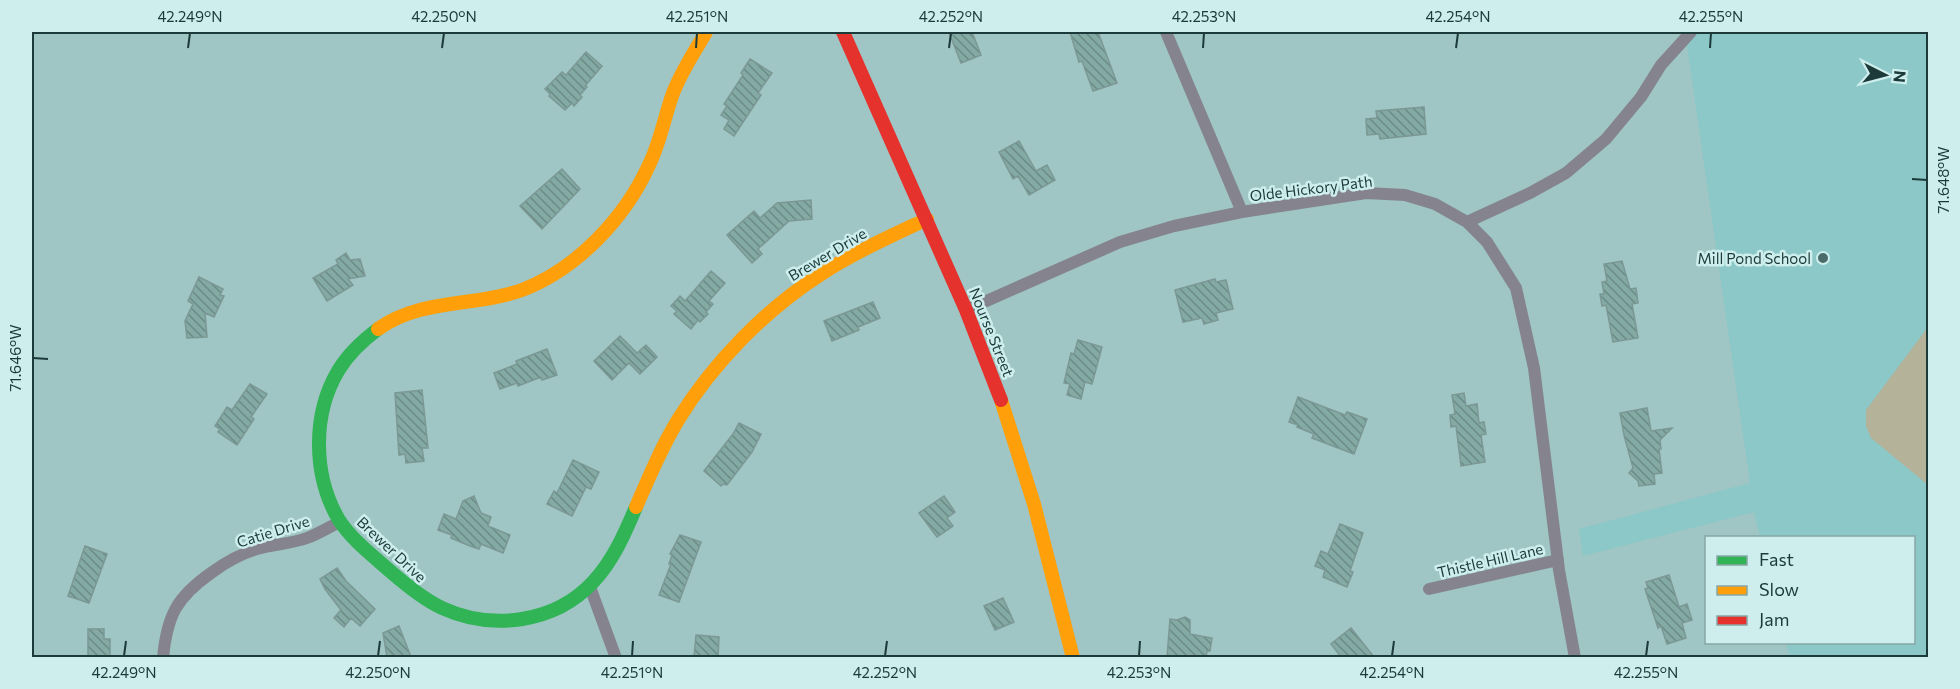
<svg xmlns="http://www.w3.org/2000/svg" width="1960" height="689" font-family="Commissioner,sans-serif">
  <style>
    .built { fill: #8bc8c7 }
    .green { fill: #b4b298 }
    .building { fill: url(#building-back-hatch); stroke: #7b9894; stroke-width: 1.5 }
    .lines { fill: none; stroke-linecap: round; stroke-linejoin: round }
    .street { stroke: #85848e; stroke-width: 12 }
    .fast { stroke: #30b455; stroke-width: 14 }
    .slow { stroke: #ff9f0a; stroke-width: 14 }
    .jam { stroke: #e5322d; stroke-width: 14 }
    .ticks { fill: none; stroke: #1d3a3a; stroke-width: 2 }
    .poi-dot { fill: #4a6b6a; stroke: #cdeeed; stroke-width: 2 }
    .labels { text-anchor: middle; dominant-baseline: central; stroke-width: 5; stroke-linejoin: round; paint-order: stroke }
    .street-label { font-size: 15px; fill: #1d3a3a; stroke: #cdeeed }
    .poi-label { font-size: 15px; fill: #1d3a3a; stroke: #cdeeed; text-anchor: end }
    .neatline { fill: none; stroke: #1d3a3a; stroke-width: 2 }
    .ticks-label { font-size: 15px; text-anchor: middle; fill: #1d3a3a }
  </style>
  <defs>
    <pattern id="building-back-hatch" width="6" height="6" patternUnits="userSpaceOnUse" patternTransform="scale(1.5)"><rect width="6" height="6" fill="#84aaa4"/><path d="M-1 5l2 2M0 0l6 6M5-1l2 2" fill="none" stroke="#6b8b87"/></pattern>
  </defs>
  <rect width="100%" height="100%" fill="#9fc5c4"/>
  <path class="built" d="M1685,32H1928V657H1790L1786,643L1914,642V538L1760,537L1754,512L1583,556L1579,529L1750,483Z"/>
  <path class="green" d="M1928,327V485L1871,438L1866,426V410Z"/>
  <path class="building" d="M951,32H972L981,55L961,63L950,35H952Z
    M1070,32H1098L1117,83L1093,91L1082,61L1079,62Z
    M586,52L602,66L585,86L587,87L580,95L582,97L574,106L572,103L565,110L549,96L550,94L545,89L562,72L566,75Z
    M750,59L772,73L758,93L761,95L734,136L724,129L729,120L721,115L727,106L724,104L743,75L741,73Z
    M1424,107L1426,134L1380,139L1379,134L1367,135L1366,119L1377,118L1376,111Z
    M1019,141L1036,171L1047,165L1055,180L1029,195L1018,176L1013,179L999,152Z
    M562,169L580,189L542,229L520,206Z
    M811,200L812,219L789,221L758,249L762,254L752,263L727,235L754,211L760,218L777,203Z
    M346,253L350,260L360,259L365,276L348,279L353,285L327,301L313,278L338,264L336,260Z
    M1622,261L1630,289L1636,288L1638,303L1632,304L1638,338L1613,342L1606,305L1602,306L1600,294H1604L1602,282L1607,281L1604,264Z
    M711,271L725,283L709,301L713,304L706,312L708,314L700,322L698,320L691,329L674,314L677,311L671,306L680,296L685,301Z
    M199,277L223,289L220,295L224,296L214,317L205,313L207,337L187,338L185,321L193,304L188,301Z
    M1215,279L1216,282L1226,280L1233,309L1216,313L1218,320L1204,324L1202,318L1183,322L1175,290Z
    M873,302L880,318L858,327L859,330L832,341L824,321Z
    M620,336L637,353L646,345L657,357L640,374L629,363L612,380L594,361Z
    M1078,340L1102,347L1092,384L1085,382L1081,399L1067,395L1070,384L1064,383L1071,353L1074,354Z
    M547,349L557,375L542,380L541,377L518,386L517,383L500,389L494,373L517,364L516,361Z
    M250,384L267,394L251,417L254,419L237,445L218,432L220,429L215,426L227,407L232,410Z
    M422,390L428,448H422L424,461L406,463L405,454L399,455L395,393Z
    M1464,393L1466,406L1477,404L1479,423L1484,422L1486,434L1481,435L1485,462L1461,466L1456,426L1451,427L1450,415L1455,414L1452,395Z
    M1298,397L1345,415L1347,412L1367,419L1354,454L1312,438L1314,434L1297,427L1298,425L1289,422Z
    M1647,408L1651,431L1672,428L1660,440L1661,449H1659L1662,473L1654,474L1655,484L1639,486L1638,481L1629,473L1633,468L1624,435L1620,413Z
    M739,423L761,434L752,452L727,485L723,484L721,486L704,471L733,434Z
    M573,460L599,472L591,489L586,487L572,516L547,504L554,491L557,493Z
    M474,496L481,513L491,517L488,526L510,535L503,553L481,544L479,549L470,546L451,538L452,535L438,530L444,514L456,519L463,501Z
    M944,496L955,512L947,518L953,526L937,537L919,513Z
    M1340,524L1363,533L1350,571L1353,572L1347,587L1323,577L1325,570L1315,566L1321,551L1328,554Z
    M680,535L701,542L679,602L659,595L671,564H669L672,555L670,554Z
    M85,546L107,554L89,603L68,596Z
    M337,568L346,581L375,609L360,626L351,618L344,627L334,618L341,610L325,589L320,579Z
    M1669,575L1679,607L1687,604L1692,620L1682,623L1686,638L1667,644L1661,626L1658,628L1645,589L1648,588L1646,582Z
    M1003,598L1014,622L995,630L984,606Z
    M1185,617L1190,620V634L1212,638L1210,651H1207L1206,657H1167L1170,619L1177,620Z
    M399,626L411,657H387L383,633Z
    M1351,628L1374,657H1341L1331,644Z
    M88,629H104V639H110V657H88Z
    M696,635L719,637L718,657H694Z"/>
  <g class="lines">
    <path class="street" d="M1166,32L1242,212
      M1467,222L1530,193L1566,173L1606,139L1641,97L1661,65L1691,32
      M966,310L1120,242L1174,226L1242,212L1366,193L1405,195L1435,204L1467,222L1487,242L1516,288L1534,368L1559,570L1575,658
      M590,587L616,658
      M1429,589L1558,560
      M163,658C167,615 177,597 211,573C226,562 240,554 257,549C273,544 291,544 307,538C318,534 329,527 340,522"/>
    <path class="fast" d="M378,329C362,341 348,354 338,371C312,415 313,476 339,520C352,540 372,555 390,571C406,585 423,599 442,608C492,631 555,623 593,582C613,561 625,533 636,507"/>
    <path class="slow" d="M378,329C421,298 475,307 522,290C577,269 625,218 649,165C660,143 664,119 672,96C680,73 694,53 706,32
      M1001,400L1034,504L1073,658
      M636,507C649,477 661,448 678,420C713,363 765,310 821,274C855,252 891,236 927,219"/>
    <path class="jam" d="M843,32L966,310L1001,400"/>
  </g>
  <path class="ticks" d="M188,48L190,33M442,48L444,33M696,48L697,33M949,48L951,33M1203,48L1204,33M1456,48L1458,33M1710,48L1711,33M1912,179L1927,180M33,358L48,359M124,656L126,641M378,656L380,641M632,656L633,641M885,656L887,641M1139,656L1140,641M1392,656L1394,641M1646,656L1648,641"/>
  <circle class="poi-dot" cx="1823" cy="258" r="6"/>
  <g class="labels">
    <g class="street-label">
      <text transform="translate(1311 188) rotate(-7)">Olde Hickory Path</text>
      <text transform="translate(827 254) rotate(-31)">Brewer Drive</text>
      <text transform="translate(992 332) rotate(68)">Nourse Street</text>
      <text transform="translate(273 531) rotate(-17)">Catie Drive</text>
      <text transform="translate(392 549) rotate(43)">Brewer Drive</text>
      <text transform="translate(1490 560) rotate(-13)">Thistle Hill Lane</text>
    </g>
    <g class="poi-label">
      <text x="1811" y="258">Mill Pond School</text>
    </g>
  </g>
  <rect width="1960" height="689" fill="none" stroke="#cdeeed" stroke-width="66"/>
  <rect x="1705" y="536" width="210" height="108" fill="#cdeeed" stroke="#87a6a5" stroke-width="1.5"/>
  <rect x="1717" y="556" width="30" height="9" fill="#30b455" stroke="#87a6a5" stroke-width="1.5"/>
  <text x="1759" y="566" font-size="18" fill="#1d3a3a">Fast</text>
  <rect x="1717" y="586" width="30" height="9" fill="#ff9f0a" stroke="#87a6a5" stroke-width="1.5"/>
  <text x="1759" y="596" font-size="18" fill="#1d3a3a">Slow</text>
  <rect x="1717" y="616" width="30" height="9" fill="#e5322d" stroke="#87a6a5" stroke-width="1.5"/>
  <text x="1759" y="626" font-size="18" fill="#1d3a3a">Jam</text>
  <g transform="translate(1885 75) rotate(96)" stroke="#cdeeed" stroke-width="4.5" paint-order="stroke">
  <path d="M0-4.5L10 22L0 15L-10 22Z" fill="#1d3a3a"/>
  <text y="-9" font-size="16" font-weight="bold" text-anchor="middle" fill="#1d3a3a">N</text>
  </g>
  <rect x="33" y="33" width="1894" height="623" class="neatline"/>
  <g class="ticks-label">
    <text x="190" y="22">42.249°N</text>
    <text x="444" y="22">42.250°N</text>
    <text x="697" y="22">42.251°N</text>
    <text x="951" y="22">42.252°N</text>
    <text x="1204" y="22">42.253°N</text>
    <text x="1458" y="22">42.254°N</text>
    <text x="1711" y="22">42.255°N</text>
    <text transform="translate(1944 180) rotate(-90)" y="5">71.648°W</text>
    <text transform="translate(16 358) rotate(-90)" y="5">71.646°W</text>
    <text x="124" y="678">42.249°N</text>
    <text x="378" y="678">42.250°N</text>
    <text x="632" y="678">42.251°N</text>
    <text x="885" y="678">42.252°N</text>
    <text x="1139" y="678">42.253°N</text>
    <text x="1392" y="678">42.254°N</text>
    <text x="1646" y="678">42.255°N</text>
  </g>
</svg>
